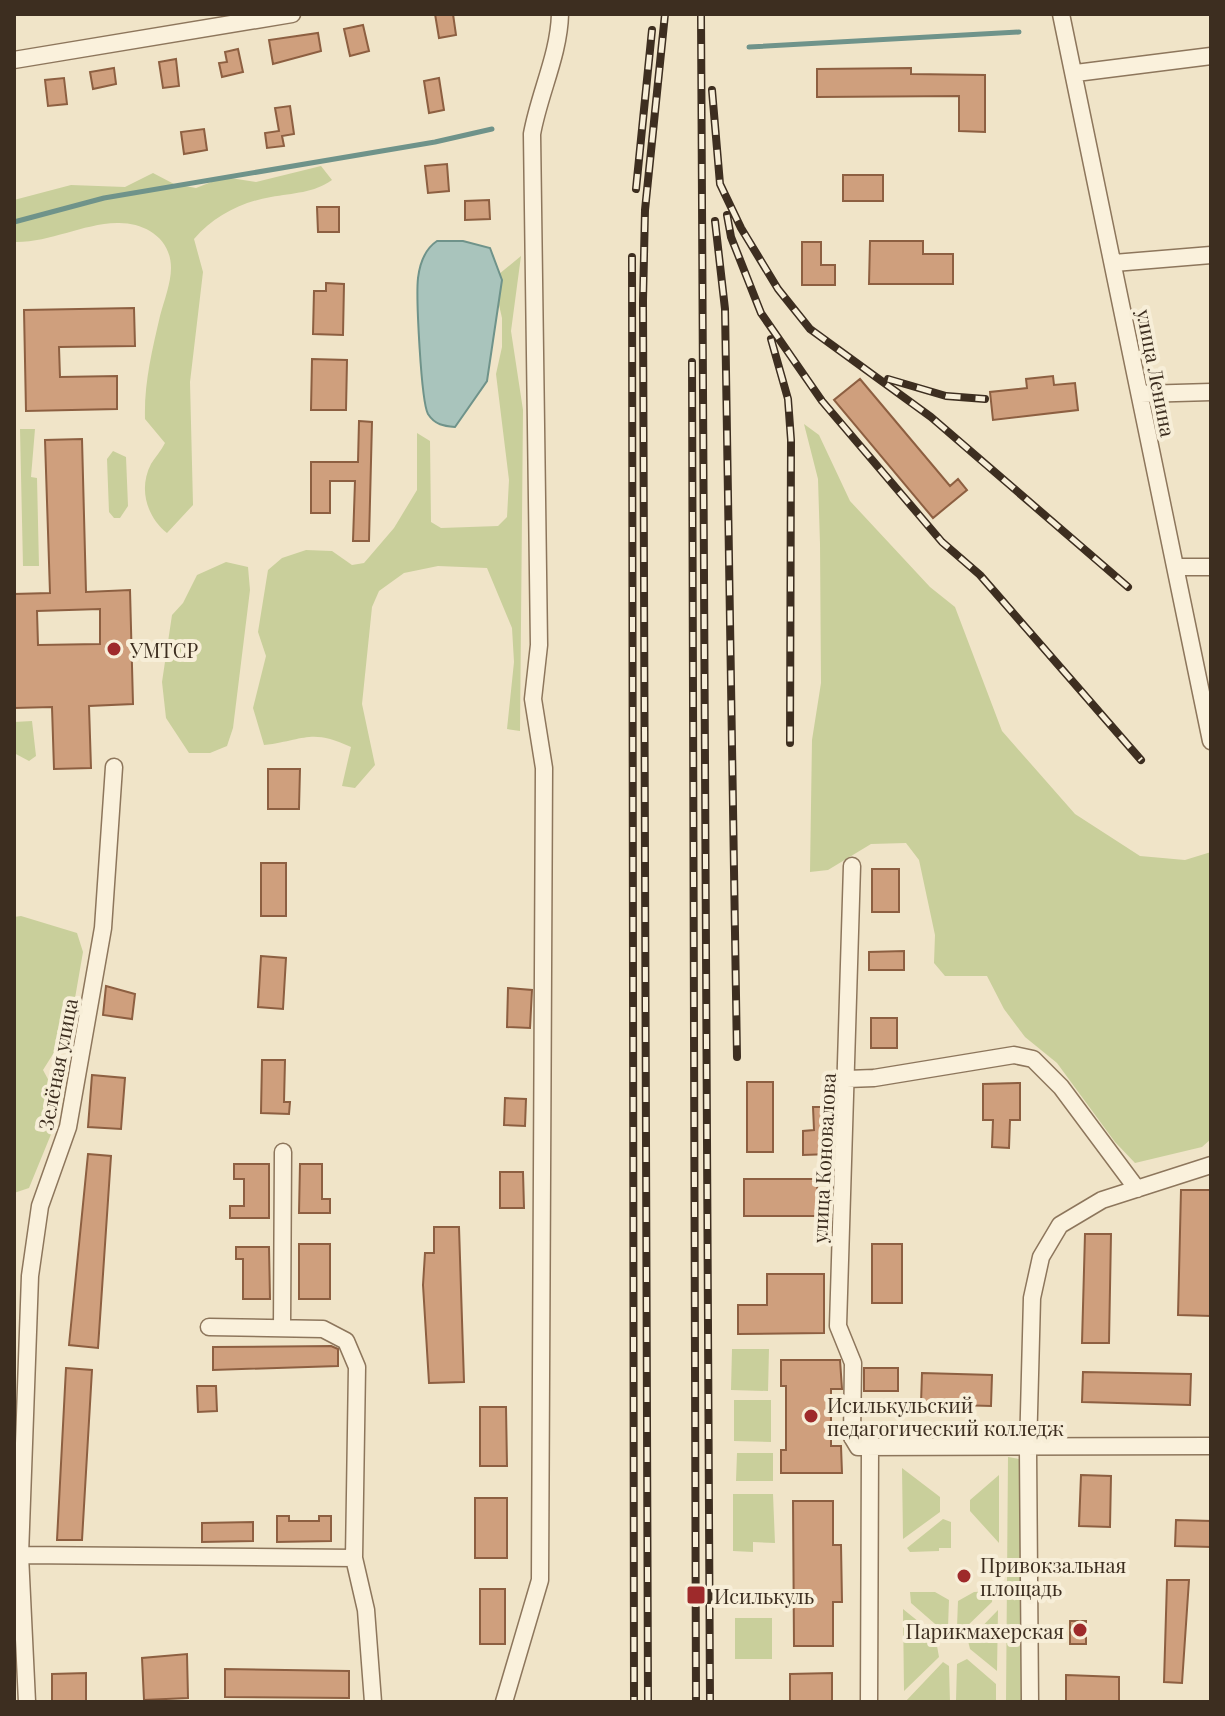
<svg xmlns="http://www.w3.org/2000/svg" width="1225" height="1716" font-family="'Playfair Display',serif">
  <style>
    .green { fill: #c9cf9b }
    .water { fill: #a9c4bc; stroke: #6f938a; stroke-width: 2 }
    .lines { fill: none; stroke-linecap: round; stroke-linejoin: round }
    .stream { stroke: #6f938a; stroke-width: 5 }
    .building { fill: #cf9f7d; stroke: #8d5f41; stroke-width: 2; fill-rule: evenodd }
    .minor-casing { stroke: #8d765c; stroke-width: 19 }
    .minor { stroke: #faf1dc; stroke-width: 16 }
    .rail-casing { stroke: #3d2e20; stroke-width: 8 }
    .rail { stroke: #f7eed8; stroke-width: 5; stroke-dasharray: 15; stroke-linecap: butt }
    .poi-dot { fill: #9e2a2b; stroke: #f7eed8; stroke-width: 3 }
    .labels { text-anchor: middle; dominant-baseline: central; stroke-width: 8; stroke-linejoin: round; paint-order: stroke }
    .street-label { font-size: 20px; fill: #3d2e20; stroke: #f7eed8 }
    .poi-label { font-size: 20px; fill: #3d2e20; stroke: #f7eed8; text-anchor: start }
  </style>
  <rect width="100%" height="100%" fill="#f0e4c8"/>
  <path class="green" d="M321,166L332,180C314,193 293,193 271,197C241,202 214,216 194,239L203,272L190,382L193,505L167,533C147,517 138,489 151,464C155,457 161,451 165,443L145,419C144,383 152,351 160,316C164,301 171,283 171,268C171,237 143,222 117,223C81,224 49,243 14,242V200L71,185L125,187L153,173L174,184L196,188L224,177L256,182Z
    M521,256L511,331L523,410L520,731L507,729L514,662L512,628L487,568L438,566L404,573L379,591L372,607L362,704L375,765L355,788L342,786L351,747C311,728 305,740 264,745L253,708L266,656L258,632L268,570L282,558L306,550L332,551L352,565L364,563L394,528L417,490V433L430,441L431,522L441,528L498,526L507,517L509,480L496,374L502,347V318L493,279Z
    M804,424L819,435L850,501L930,587L955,607L1002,731L1075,814L1140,856L1185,860L1211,852V1139L1202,1147L1135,1163L1115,1142L1057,1063L1025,1037L1004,1009L987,976H945L934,963L935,935L919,860L906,843L871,844L828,870L810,872L812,740L821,683L820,544L818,479Z
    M20,429H35L31,477L37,478L39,566H23Z
    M113,451L126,457L128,506L120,518H114L109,512L107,459Z
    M226,562L248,567L250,590L233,728L227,746L210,753H189L166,718L162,682L172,615L183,603L197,575Z
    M32,721L36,756L29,761L14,753V722Z
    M21,916L77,933L83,952L70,1027L43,1070L56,1094L54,1127L29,1188L14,1193V917Z
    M732,1349H769L768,1391L731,1390Z
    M734,1400H771V1442L734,1441Z
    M737,1453H773V1481H736Z
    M1008,1457L1019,1459L1024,1466L1023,1702H1006Z
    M902,1468L940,1497V1512L903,1539Z
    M999,1475V1543L970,1511V1500Z
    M733,1494H773L775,1543L753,1542V1552L733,1551Z
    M943,1519L951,1522V1548H939V1551L910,1552L907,1548Z
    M993,1591L992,1602L962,1631L957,1627L958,1601L974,1592Z
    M935,1592L949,1600L948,1627L942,1630L911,1603L910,1592Z
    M903,1609L940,1639L937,1646L939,1657L904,1691Z
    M998,1610L997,1671L970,1649L968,1641Z
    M735,1618H772V1659H735Z
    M967,1659L996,1684V1702L956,1701L957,1664Z
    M943,1662L949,1666L950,1702H905Z"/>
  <path class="water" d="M437,241H463L490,248L502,280L487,381L455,427C444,426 435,425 428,414C421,401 416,297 418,278C420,262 425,249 437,241Z"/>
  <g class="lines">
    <path class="stream" d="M749,47L1019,32
      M14,222L104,198L435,142L492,129"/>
  </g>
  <path class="building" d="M435,14H453L456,35L439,38Z
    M363,25L369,51L350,56L344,29Z
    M318,33L321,51L273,64L269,40Z
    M238,49L243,72L222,77L219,63L227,62L225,52Z
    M176,59L179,86L163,88L159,62Z
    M114,68L116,84L93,89L90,72Z
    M911,68V74L985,75V132L959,131V96L817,97V69Z
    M64,78L67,104L48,106L45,80Z
    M439,78L444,110L429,113L424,81Z
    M290,106L294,134L282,136L284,146L267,148L265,133L279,131L275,108Z
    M204,129L207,150L184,154L181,132Z
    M447,164L449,191L428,193L425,166Z
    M843,175H883V201H843Z
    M489,200L490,219L465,220V201Z
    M317,207H339V232H318Z
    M870,241H923V254H953V284H869Z
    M802,242H821V265H835V285H802Z
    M326,283L344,284L343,335L313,334L314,291H326Z
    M134,308L135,346L59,347L60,377L117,376V409L26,411L24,310Z
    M312,359L347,360L346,410H311Z
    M1053,376L1054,385L1075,383L1078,410L993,420L990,392L1027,388L1026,379Z
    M860,379L950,486L958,479L967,490L933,518L834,400Z
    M359,421L372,422L369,541H353L355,481H330V513H311V462H358Z
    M82,439L86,592L130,590L133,704L89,706L91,768L54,769L52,707L14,708V594L50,593L45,440ZM100,609V644L38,645L37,611Z
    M268,769H300L299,809H268Z
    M261,863H286V916H261Z
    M872,869H899V912H872Z
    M904,951V970H869V952Z
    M261,956L286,958L283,1009L258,1007Z
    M106,986L135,994L132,1019L103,1015Z
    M508,988L532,990L530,1028L507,1027Z
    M871,1018H897V1048H871Z
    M262,1060H285L284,1102H290L289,1114L261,1113Z
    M92,1075L125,1078L121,1129L88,1127Z
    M747,1082H773V1152H747Z
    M1020,1083V1120H1010L1009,1148L992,1147L993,1120H983V1084Z
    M505,1098L526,1099L525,1126L504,1125Z
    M813,1107H831V1154L803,1155V1131L814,1130Z
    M88,1154L111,1156L98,1348L69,1345Z
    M234,1164H269V1218H230V1206H244V1179H234Z
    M300,1164H322V1199H330V1213H299Z
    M500,1172H523L524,1208H500Z
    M744,1179H817L818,1216H744Z
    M1181,1190H1211V1316L1178,1315Z
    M434,1227H459L464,1382L429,1383L423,1285L425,1253H434Z
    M1085,1234H1111L1109,1343H1082Z
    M299,1244H330V1299H299Z
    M872,1244H902V1303H872Z
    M236,1247H269L270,1299H243V1259H236Z
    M767,1274H824V1333L738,1334V1305H767Z
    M331,1346L338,1349V1366L213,1370V1347Z
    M781,1360H840L842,1389H831V1446H841L842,1473H781V1450H786V1386H781Z
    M66,1368L92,1370L82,1540H57Z
    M864,1368H898V1391H864Z
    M1083,1372L1191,1374L1190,1405L1082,1402Z
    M922,1373L992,1375L991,1406L921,1404Z
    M197,1386H216L217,1411L198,1412Z
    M480,1407H506L507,1466H480Z
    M1081,1475L1111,1476L1110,1527L1079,1526Z
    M475,1498H507V1558H475Z
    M793,1501H833V1545H841L842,1602H833V1646H794Z
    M277,1516H289V1521H319V1516H331V1541L277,1542Z
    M1176,1520L1211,1521V1547L1175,1546Z
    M253,1522V1541L202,1542V1523Z
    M1167,1580H1189L1182,1683L1164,1682Z
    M480,1589H505V1644H480Z
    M1070,1621H1086V1644H1070Z
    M187,1654L188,1698L144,1700L142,1658Z
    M225,1669L349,1671V1698L225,1697Z
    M86,1673V1702H52V1674Z
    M832,1673V1702H790V1674Z
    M1066,1675L1119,1677V1701L1066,1702Z"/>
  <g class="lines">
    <defs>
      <path id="minor" d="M1061,14L1211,741
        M14,60L292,14
        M1076,73L1211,56
        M1114,263L1211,255
        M1141,394L1211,392
        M1176,567H1211
        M852,866L838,1326L853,1363L852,1437L858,1447L1211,1446
        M847,1079L874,1078L1014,1055L1033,1059L1061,1087L1137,1189
        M209,1327L323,1329L346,1341L357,1367L354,1558L366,1610L373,1702
        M282,1328L283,1152
        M20,1555L354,1558
        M27,1702L20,1555L30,1276L40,1206L68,1127L103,928L114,767
        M504,1702L540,1580L544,768L533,699L539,645L532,134C539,94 559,55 560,14
        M869,1702L870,1448
        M1030,1702L1028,1451L1032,1298L1041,1257L1060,1225L1102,1200L1211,1165"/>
    </defs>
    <use href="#minor" class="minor-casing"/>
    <use href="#minor" class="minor"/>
    <defs>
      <path id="rail" d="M701,14L710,1702
        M712,90L720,184L741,228L778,289L810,329L931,417L1128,587
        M636,189L652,30
        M727,215L731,237L761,313L822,401L942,542L980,575L1141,760
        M715,221L725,309L737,1057
        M632,257L634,1702
        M771,339L788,399L791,440L790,743
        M692,362L696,1702
        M888,379L946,396L985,399
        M648,1702L643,301L645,210L665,14"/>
    </defs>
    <use href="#rail" class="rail-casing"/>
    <use href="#rail" class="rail"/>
  </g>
  <g class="poi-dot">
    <circle cx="114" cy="649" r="8"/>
    <circle cx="811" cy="1416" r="8"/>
    <circle cx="964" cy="1576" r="8"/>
    <rect x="686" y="1585" width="20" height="20" rx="4"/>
    <circle cx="1080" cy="1630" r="8"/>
  </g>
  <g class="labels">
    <g class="street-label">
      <text transform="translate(1157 373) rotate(79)">улица Ленина</text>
      <text transform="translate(57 1064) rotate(-79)">Зелёная улица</text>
      <text transform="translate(823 1158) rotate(-87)">улица Коновалова</text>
    </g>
    <g class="poi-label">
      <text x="130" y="649">УМТСР</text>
      <text x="827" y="1404">Исилькульский<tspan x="827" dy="23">педагогический колледж</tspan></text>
      <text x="980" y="1564">Привокзальная<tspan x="980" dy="23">площадь</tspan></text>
      <text x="714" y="1595">Исилькуль</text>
      <text x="1064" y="1630" text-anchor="end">Парикмахерская</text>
    </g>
  </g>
  <rect width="1225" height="1716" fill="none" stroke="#3d2e20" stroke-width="32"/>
</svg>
